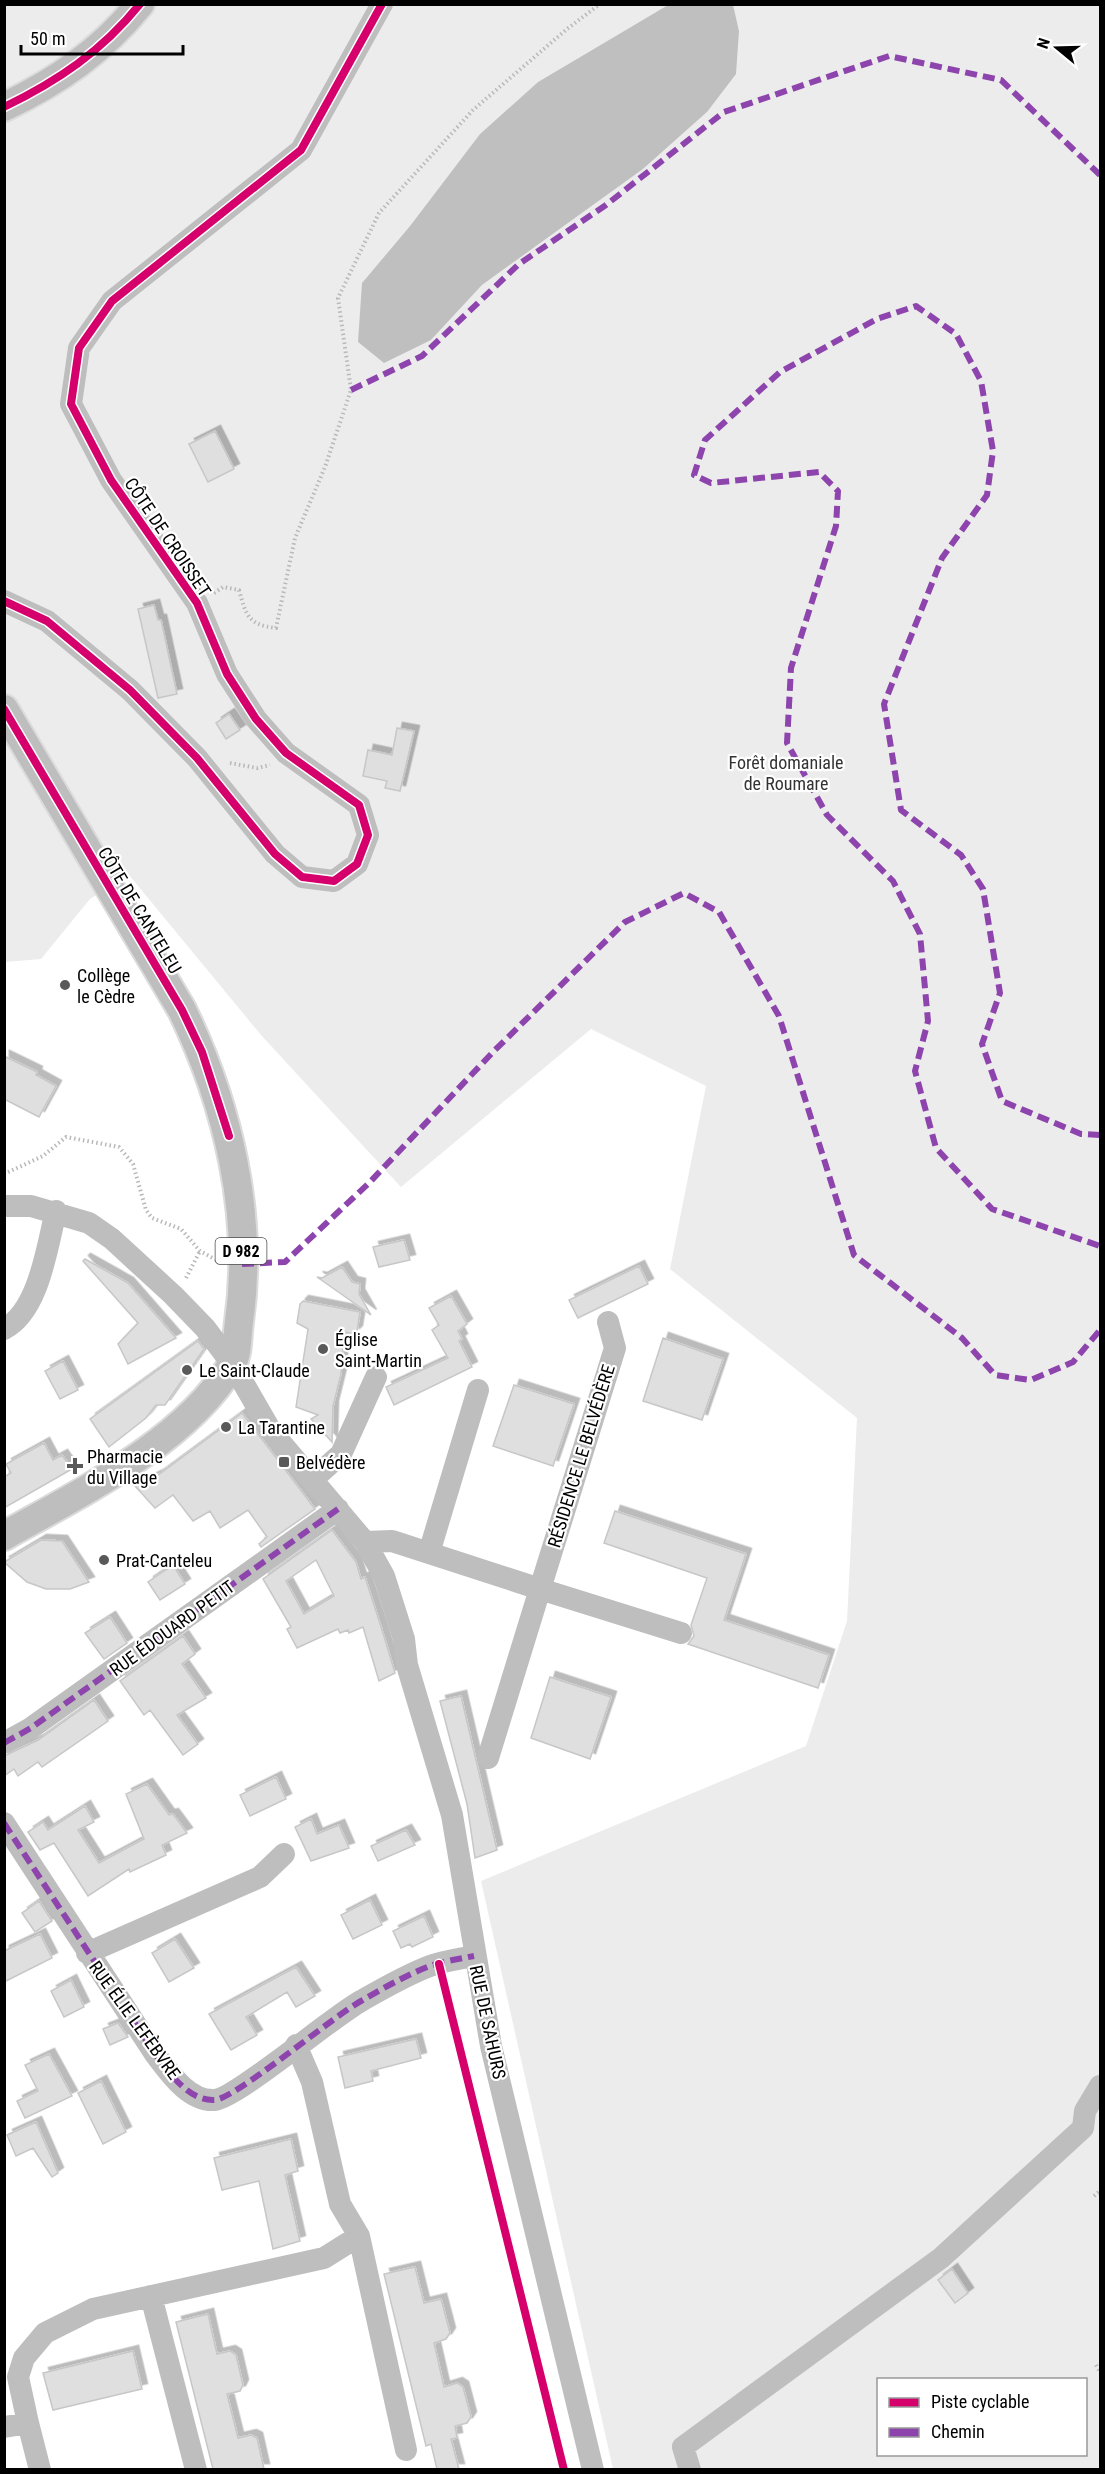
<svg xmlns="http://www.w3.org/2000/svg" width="1105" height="2474" font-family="'Roboto Condensed',sans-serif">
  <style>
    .green { fill: #ececec; fill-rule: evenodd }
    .water { fill: #bfbfbf }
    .building { fill: #dfdfdf; stroke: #c7c7c7; stroke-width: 1.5; fill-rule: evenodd; filter: url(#shadow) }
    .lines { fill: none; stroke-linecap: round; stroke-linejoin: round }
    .major-casing { stroke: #dbdbdb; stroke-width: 32 }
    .path { stroke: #b9b9b9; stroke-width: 4; stroke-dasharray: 1.5 3; stroke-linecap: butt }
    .minor { stroke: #bebebe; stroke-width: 22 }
    .major { stroke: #bebebe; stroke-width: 28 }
    .quiet { stroke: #8e44ad; stroke-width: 6; stroke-dasharray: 12 6; stroke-linecap: butt }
    .cycleway-casing { stroke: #fff; stroke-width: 11 }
    .cycleway { stroke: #d6006c; stroke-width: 8 }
    .poi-dot { fill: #595959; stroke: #fff; stroke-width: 2 }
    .labels { text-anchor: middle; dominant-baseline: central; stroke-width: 4.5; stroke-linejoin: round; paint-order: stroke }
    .shield { fill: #fff; stroke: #4c4c4c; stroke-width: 1.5 }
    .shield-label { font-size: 16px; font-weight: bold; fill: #000 }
    .street-label { font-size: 18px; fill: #000; stroke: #fff }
    .park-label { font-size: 18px; fill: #333; stroke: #fff }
    .poi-label { font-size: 18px; fill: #000; stroke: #fff; text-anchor: start }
  </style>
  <defs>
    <filter id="shadow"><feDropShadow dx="5.5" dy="-5.5" stdDeviation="0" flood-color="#0004"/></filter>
  </defs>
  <rect width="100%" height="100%" fill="#fff"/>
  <path class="green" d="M5,5H668L538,82L480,134L410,226L362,283L431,340L482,285L643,169L707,112L739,31L732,5H1100V2469H613L481,1881L806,1746L847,1621L857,1418L670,1269L706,1086L591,1029L401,1187L261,1035L129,875L90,899L41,959L5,962ZM878,2380H1086V2454H878Z"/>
  <path class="water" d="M668,5H733L739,31L736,74L707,112L643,169L482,285L431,340L384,363L358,342L362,283L410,226L480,134L538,82Z"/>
  <path class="building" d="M215,431L234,469L208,482L189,444Z
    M154,605L158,620H161L177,694L158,698L138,609Z
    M229,714L240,730L226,739L216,723Z
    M397,728L414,731L400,791L385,788L387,781L363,776L368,750L392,755Z
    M4,1056L37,1072L36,1075L56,1086L39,1117L4,1099Z
    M404,1240L410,1260L379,1267L373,1247Z
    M85,1259L128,1283L176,1338L128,1364L118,1344L138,1323L83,1261Z
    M639,1266L648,1284L578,1318L569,1300Z
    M342,1267L352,1282L360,1284L359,1294L371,1315L317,1277L322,1278Z
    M451,1296L467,1324L458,1331L462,1339L459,1341L472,1367L394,1405L386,1387L448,1358L432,1330L439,1325L429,1308Z
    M303,1301L360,1312L357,1331L354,1334L344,1332L341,1374L333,1406L332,1442L311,1419L318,1415L296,1407L308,1329L297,1323L300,1304Z
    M663,1338L723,1359L702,1420L643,1401Z
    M198,1341L204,1349L165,1405H156L146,1418L109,1447L90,1419Z
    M63,1361L78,1390L60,1399L45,1371Z
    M514,1385L574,1404L553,1466L493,1446Z
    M242,1413L315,1509L261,1547L259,1544L267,1537L248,1510L220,1528L210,1511L193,1521L173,1495L155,1508L135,1486L158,1475Z
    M44,1443L53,1460L62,1455L72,1469L4,1508V1477L11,1473L6,1464Z
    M615,1511L746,1554L724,1620L829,1655L818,1688L688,1644L694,1636L691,1625L707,1578L604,1543Z
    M332,1530L356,1562L361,1579L365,1577L383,1633L395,1673L379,1681L363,1627L349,1633L348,1630L340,1633L338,1629L297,1648L287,1629L291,1627L263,1579ZM316,1560L334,1596L304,1614L286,1581Z
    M41,1540L62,1541L89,1582L70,1589H46L27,1582L4,1562Z
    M173,1565L185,1584L160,1600L148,1582Z
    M110,1617L127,1643L104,1659L85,1633Z
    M183,1636L195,1654L182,1664L206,1698L177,1715L198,1744L183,1755L150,1710L144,1715L120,1681Z
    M550,1677L611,1697L590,1759L531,1738Z
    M461,1696L497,1850L475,1858L467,1804L440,1701Z
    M94,1700L108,1721L42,1767L38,1762L18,1776L14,1769L4,1776V1756L38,1740Z
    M276,1777L286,1799L250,1816L240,1795Z
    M147,1784L169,1815L173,1814L187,1833L162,1845L166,1855L130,1872L129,1869L88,1896L54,1843L40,1850L28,1832L43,1822L48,1830L85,1806L94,1822L78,1830L99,1863L144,1839L126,1794Z
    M311,1819L317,1834L339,1825L349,1848L311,1861L295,1827Z
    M406,1830L415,1845L378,1861L371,1846Z
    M370,1900L382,1925L353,1939L341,1915Z
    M39,1901L52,1921L35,1932L22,1913Z
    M424,1916L433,1937L412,1947L410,1944L401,1948L393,1931Z
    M40,1934L52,1958L4,1982V1951Z
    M175,1939L194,1968L169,1982L152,1953Z
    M296,1967L315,1996L296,2007L287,1992L246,2017L257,2035L231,2050L209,2014Z
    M71,1980L84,2007L64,2017L51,1991Z
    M118,2023L128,2037L110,2045L103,2029Z
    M416,2039L421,2058L371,2071L373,2081L345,2088L338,2057Z
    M49,2054L72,2096L25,2118L17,2101L38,2091L25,2065Z
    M101,2081L126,2132L103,2144L78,2093Z
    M36,2122L58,2173L52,2177L33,2148L16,2156L7,2135Z
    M291,2139L298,2171L285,2175L300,2241L273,2249L259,2181L222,2190L214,2158Z
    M415,2267L424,2303L441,2299L450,2333L446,2339L434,2343L444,2387L457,2383L463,2387L471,2417L467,2423L455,2426L457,2438L451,2439L459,2469H437L431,2444L426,2446L384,2274Z
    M952,2269L968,2293L955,2303L938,2280Z
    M208,2314L217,2354L230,2351L236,2355L243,2385L240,2391L227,2394L238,2438L251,2435L257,2438L264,2469H213L176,2322Z
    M133,2351L142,2389L53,2410L43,2373Z"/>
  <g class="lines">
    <defs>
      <path id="major" d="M4,107C58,81 102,51 140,4
        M4,709L182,1010C228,1105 254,1216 239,1322C237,1335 238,1356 231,1366C185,1442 80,1493 4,1536"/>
    </defs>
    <use href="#major" class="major-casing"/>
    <path class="path" d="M214,593L223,587L239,590C246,615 248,625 276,628L295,538L325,467L351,390L338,298L379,213L473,110L567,29L600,4
      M230,763L257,768L270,765
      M4,1174L43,1156L66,1137L119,1147L133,1164L146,1210L152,1218L181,1229L200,1251L220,1262
      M186,1278L200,1251
      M1094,2196L1100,2191
      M1096,2365L1100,2372"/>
    <path class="minor" d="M4,601L47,621L130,690L197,758L275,854L302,877L334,881L357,864L368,835L359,805L286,753L256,719L227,674L197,603L111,480L71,404L79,348L112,301L301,150L382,4
      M4,1206H31L89,1223L112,1239L173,1295L205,1328L233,1365L271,1431L365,1542L384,1576L404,1639L407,1665L452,1815L491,2046L593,2470
      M4,1329C39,1311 47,1247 56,1211
      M313,1479L341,1454L376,1377
      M365,1542L392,1541L540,1589L615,1348L608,1322
      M429,1553L478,1390
      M4,1743L31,1728L338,1509
      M488,1758L540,1589L681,1633
      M4,1823L155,2054C169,2072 188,2101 214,2100C234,2100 332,2017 361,2001C382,1989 406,1975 430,1966C444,1961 459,1959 474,1956
      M87,1953L260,1877L284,1854
      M359,2236L406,2450
      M151,2296L196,2470
      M28,2423L18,2377L24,2358L45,2333L93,2309L324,2258L359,2236L340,2204L312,2082L296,2045
      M4,2427L28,2423L40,2470
      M690,2470L683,2447L941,2258L1083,2128L1085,2111L1100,2086"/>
    <use href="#major" class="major"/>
    <path class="quiet" d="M351,390L422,356L519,264L606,205L724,112L889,56L1001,80L1100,175
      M1100,1135L1081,1134L1002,1101L982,1044L1000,993L983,889L961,855L901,810L884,704L942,558L987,495L993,451L981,381L956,334L916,306L877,319L780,372L705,440L694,475L711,483L819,472L838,491L836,526L791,668L787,743L827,815L893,881L920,934L928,1021L915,1071L936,1148L992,1209L1100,1246
      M242,1264L285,1262L369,1183L494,1051L625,922L684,893L719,912L779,1016L854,1255L962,1338L995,1375L1031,1380L1073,1362L1100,1330
      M4,1743L31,1728L338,1509
      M4,1823L155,2054C169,2072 188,2101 214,2100C234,2100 332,2017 361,2001C382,1989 406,1975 430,1966C444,1961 459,1959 474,1956"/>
    <defs>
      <path id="cycleway" d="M4,107C58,81 102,51 140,4
        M4,601L47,621L130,690L197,758L275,854L302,877L334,881L357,864L368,835L359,805L286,753L256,719L227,674L197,603L111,480L71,404L79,348L112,301L301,150L382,4
        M4,709L182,1010L202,1052L229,1136
        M439,1964L564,2470"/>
    </defs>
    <use href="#cycleway" class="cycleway-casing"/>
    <use href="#cycleway" class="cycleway"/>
  </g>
  <g class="poi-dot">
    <circle cx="65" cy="985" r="6"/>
    <circle cx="323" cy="1349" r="6"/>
    <circle cx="187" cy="1370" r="6"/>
    <circle cx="226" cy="1427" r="6"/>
    <rect x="278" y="1456" width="12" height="12" rx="3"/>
    <path d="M72 1457h6v6h6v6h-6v6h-6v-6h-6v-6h6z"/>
    <circle cx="104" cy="1560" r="6"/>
  </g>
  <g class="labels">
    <rect class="shield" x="215.5" y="1238" width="51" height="26" rx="4.5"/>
    <g class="shield-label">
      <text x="241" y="1251">D 982</text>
    </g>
    <g class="street-label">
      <text transform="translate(168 537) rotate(56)">CÔTE DE CROISSET</text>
      <text transform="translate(140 910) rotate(59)">CÔTE DE CANTELEU</text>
      <text transform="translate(581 1456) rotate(-73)">RÉSIDENCE LE BELVÉDÈRE</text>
      <text transform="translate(172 1628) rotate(-36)">RUE ÉDOUARD PETIT</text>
      <text transform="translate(135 2020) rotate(54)">RUE ÉLIE LEFÈBVRE</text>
      <text transform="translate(488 2022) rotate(78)">RUE DE SAHURS</text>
    </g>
    <g class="park-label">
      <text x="786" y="762">Forêt domaniale<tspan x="786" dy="21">de Roumare</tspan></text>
    </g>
    <g class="poi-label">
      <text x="77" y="975">Collège<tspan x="77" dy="21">le Cèdre</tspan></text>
      <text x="335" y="1339">Église<tspan x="335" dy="21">Saint-Martin</tspan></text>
      <text x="199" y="1370">Le Saint-Claude</text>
      <text x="238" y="1427">La Tarantine</text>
      <text x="87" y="1456">Pharmacie<tspan x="87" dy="21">du Village</tspan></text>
      <text x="296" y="1462">Belvédère</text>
      <text x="116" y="1560">Prat-Canteleu</text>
    </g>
  </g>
  <rect width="1105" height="2474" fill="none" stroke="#000000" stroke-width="12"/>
  <rect x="877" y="2378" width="210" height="78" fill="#ffffff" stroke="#999999" stroke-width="1.5"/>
  <rect x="889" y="2398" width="30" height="9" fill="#d6006c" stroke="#999999" stroke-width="1.5"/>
  <text x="931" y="2408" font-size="18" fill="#000000">Piste cyclable</text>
  <rect x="889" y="2428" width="30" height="9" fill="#8e44ad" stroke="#999999" stroke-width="1.5"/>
  <text x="931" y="2438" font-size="18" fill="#000000">Chemin</text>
  <g transform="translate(1057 48) rotate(289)" stroke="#ffffff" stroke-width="4.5" paint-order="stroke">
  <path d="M0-4.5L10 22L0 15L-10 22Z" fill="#000000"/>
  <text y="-9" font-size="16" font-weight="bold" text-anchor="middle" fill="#000000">N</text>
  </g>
  <path d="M21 45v9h162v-9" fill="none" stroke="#000000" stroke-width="3"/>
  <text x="30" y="45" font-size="18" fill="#000000" stroke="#ffffff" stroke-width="4.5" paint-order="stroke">50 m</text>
</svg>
